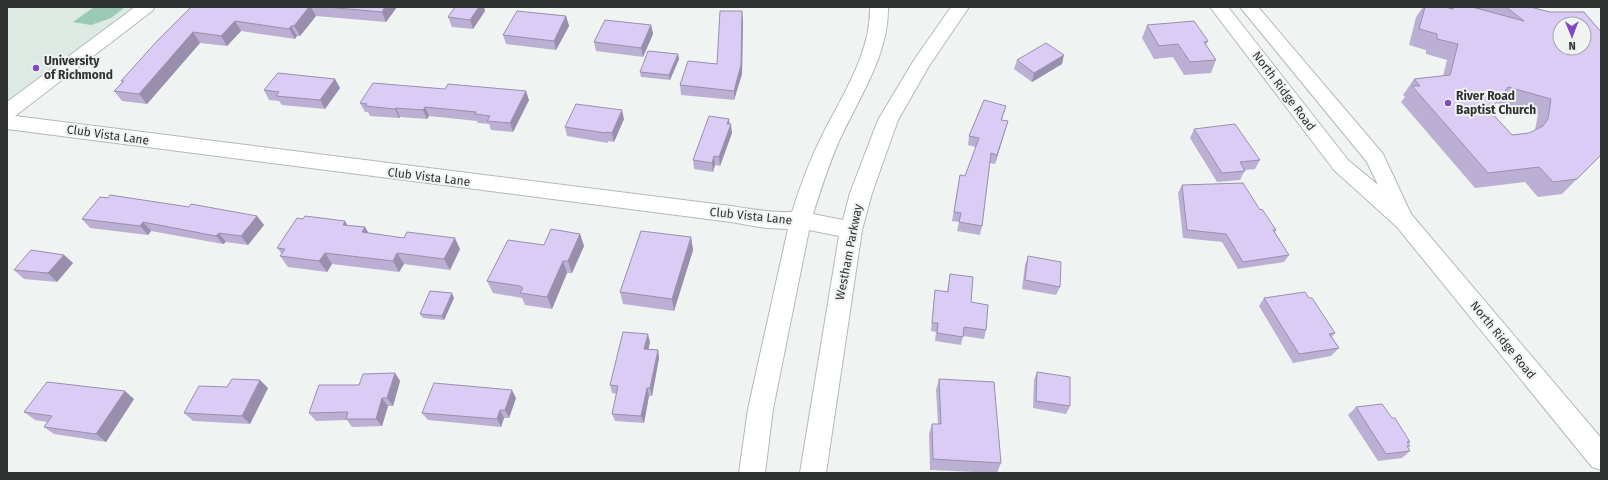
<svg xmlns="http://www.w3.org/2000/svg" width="1608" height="480" font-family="'Fira Sans',sans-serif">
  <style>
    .built { fill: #dceae3 }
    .forest { fill: #99cab5 }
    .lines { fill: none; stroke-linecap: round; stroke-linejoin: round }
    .minor-casing { stroke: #b4b9b6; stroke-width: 2 }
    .major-casing { stroke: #b4b9b6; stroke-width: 2 }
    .minor { fill: #fff; fill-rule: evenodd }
    .major { fill: #fff; fill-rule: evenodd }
    .wall { fill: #bcafd4; fill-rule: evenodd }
    .shaded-wall { fill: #998fac }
    .building { fill: #dbccf6; stroke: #998fac; fill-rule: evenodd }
    .poi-dot { fill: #814ac1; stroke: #eff4f2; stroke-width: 1.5 }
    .labels { text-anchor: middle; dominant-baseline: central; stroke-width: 4; stroke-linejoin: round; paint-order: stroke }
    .poi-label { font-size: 12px; font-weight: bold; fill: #303231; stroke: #eff4f2; text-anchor: start }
    .street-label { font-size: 12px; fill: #303231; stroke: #eff4f2 }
  </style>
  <rect width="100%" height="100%" fill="#eff4f2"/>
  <path class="built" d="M7,7H146L7,112Z"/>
  <path class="forest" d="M94,7H125L111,18L91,25L73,22Z"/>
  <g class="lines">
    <defs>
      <path id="minor" d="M135,7H155L152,11L15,116L731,206C751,209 772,213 792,212C800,187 809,162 821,138C841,97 871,54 870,7H888C889,54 859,98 840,139C829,163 821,189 813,214L843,220L850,193L878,120L914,60L951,7H969L929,66L898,120L872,193L862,230L826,473H800L839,236L809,230L773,409L765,473H739L748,409L788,229L766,228L731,222L7,129V102Z"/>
      <path id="major" d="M1210,7H1228L1348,160L1378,185L1367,162L1240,7H1258L1383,154L1411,214L1601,438V470L1592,467L1397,227L1334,170Z"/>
    </defs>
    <use href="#minor" class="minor-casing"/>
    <use href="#major" class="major-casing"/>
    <use href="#minor" class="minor"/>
    <use href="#major" class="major"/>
  </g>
  <path class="wall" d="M191,7H397L386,22L316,16L300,36H297L295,39L241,31L227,46L200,43L147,104L122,101L114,91L122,82L121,81Z
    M455,7H484L485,11L473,29L452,27L448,17Z
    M1423,7H1445L1449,8L1450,7H1472L1475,8L1474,7H1530L1601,155L1562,194L1538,197L1525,182L1475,188L1401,102L1405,97L1403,95L1414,79L1443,76L1447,60L1426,54V50L1409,45L1416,17ZM1496,103L1538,114L1535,130L1529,133L1512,135L1490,111Z
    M566,16L569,26L556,50L506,44L503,35Z
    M743,20L742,74L734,100L681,95L680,85L717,64Z
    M651,25L653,34L643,57L596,51L594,42Z
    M1147,25L1208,41L1206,45L1216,60L1211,73L1184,75L1173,57L1154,59L1142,38Z
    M678,54L679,59L670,80L641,77L640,72Z
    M1017,60L1062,64L1032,82L1014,69Z
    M335,79L340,88L325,109L282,105L279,101L269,100L264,90Z
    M529,100L513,132L491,130L489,124L478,123L477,121L429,116L427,119L400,117L399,118L370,116L368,112H365L360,103Z
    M1006,106L1002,120L1008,121L1005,131L995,164L990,163L982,226L980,235L957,231L959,222L952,221L960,175L965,176L976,147L968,145L969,136Z
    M624,119L614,142L608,141V143L567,136L565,127Z
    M729,119V124L732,133L720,166L715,165L713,172L694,169L693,160Z
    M1194,129L1260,160L1255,169L1245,170L1240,180L1217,182L1190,138Z
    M1182,185L1260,210L1276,230L1275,232L1289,255L1284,262L1238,269L1222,242L1183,238L1178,193Z
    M257,216L264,225L248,245L226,242L223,244L151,231L148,235L90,228L82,219Z
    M347,225L365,227L368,233L460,249L450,270L404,264L399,272L332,264L327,272L288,267L280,256L282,254L277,248Z
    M580,234L584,246L572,273H567L552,309L525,305L522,298L493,293L487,281L544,245Z
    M691,237L693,250L674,311L623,304L620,292Z
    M64,255L73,263L57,282L24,279L14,270Z
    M1028,256L1060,287L1056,295L1022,289L1025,265Z
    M950,274L971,302L986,330L984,339L963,336L961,345L935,341L936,332L931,331L934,299L935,290L947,292Z
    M454,298L444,320L423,318L420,314Z
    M1264,298H1309L1335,333L1332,337L1339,348L1331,356L1293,363L1259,306Z
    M650,342L648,349L658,350L659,358L652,396H649L644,423L615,421L612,414L617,394L612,393L610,385Z
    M1037,372L1070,406L1066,414L1033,408L1034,380Z
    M395,373L400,381L393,406H388L382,426L352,427L347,420L316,421L309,413L359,385Z
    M939,379L1001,463L997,473L930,470L929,434L932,424H938L936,390Z
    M227,387L268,388L250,424L193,421L184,413Z
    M516,398L509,418H504L501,427L428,420L422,413Z
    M134,399L106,442L54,434L44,427L47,422L35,420L24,412Z
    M1356,407L1392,418L1410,442L1408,444L1410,446L1408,447L1410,451L1402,458L1378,461L1348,415Z"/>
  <path class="shaded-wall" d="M309,7H311L316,16L300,36L294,26Z
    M385,7H397L386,22L382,12Z
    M479,7H484L485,11L473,29L470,20Z
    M742,11L743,20L742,74L734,100V91Z
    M566,16L569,26L556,50L554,41Z
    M235,21L241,31L227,46L221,36Z
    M651,25L653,34L643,57L641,48Z
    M291,26L297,36L295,39L289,29Z
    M193,32L200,43L147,104L139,94Z
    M678,54L679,59L670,80L669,75Z
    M1064,55L1062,64L1032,82L1034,73Z
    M335,79L340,88L325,109L320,100Z
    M526,91L529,100L513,132L510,123Z
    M425,107L429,116L427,119L423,110Z
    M396,108L400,117L399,118L395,109Z
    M622,110L624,119L614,142L612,133Z
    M729,119L730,128L731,124L732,133L720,166L719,157L727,124Z
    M1008,121L1005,131L995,164L997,155Z
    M714,156L715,165L713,172L712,163Z
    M257,216L264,225L248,245L241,236Z
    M345,221L352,233L343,225Z
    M143,222L151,231L148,235L140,226Z
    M365,227L372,239L362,232Z
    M219,233L226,242L223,244L216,236Z
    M580,234L584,246L572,273L568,261Z
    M691,237L693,250L674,311L672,299Z
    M455,238L460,249L450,270L444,259Z
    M325,253L332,264L327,272L319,261Z
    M397,253L404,264L399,272L393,261Z
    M64,255L73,263L57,282L48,273Z
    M563,261L567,273L552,309L547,297Z
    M452,293L454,298L444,320L442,316Z
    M648,334L650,342L647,357L644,349Z
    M658,350L659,358L652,396L650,388Z
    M395,373L400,381L393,406L387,398Z
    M260,380L268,388L250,424L242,416Z
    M647,388L649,396L644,423L641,416Z
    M512,390L516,398L509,418L505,410Z
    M125,391L134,399L106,442L96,434Z
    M382,398L388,406L382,426L376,419Z
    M500,410L504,418L501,427L497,419Z"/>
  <path class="building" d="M191,7H309L294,26H291L289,29L235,21L221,36L193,32L139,94L114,91L124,81H121L158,40Z
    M326,7H385L382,12Z
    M455,7H479L470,20L448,17Z
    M1425,7H1445L1453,9V7H1472L1524,21L1506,7H1530L1550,12H1584L1601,32V155L1577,179L1553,182L1539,167L1488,173L1412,86H1420L1414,79L1450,75L1458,44L1437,39V34L1419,29ZM1560,24H1584V48H1560ZM1508,87L1551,99L1548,119L1543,126L1529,133L1512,135L1490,111Z
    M517,11L566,16L554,41L503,35Z
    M720,11H742L741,65L734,91L680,85L688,61L717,64Z
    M605,20L651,25L641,48L594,42Z
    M1194,21L1208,41L1204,42L1216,60L1190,62L1178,44L1159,46L1147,25Z
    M1046,43L1064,55L1034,73L1017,60Z
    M648,51L678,54L669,75L640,72Z
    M278,73L335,79L320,100L276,96L279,92L264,90Z
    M373,83L445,89L448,84L526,91L510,123L487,121L490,116L475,114L476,112L425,107L423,110L396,108L395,109L365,106L367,104L360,103Z
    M984,100L1006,106L1001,120L1008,121L997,155L991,153L982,226L959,222L961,213L954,212L960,175L965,176L979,138L969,136Z
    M576,104L622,110L612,133L606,132V133L565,127Z
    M709,116L729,119L727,124H731L719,157L714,156L712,163L693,160Z
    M1235,124L1260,160L1240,162L1245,171L1222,173L1194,129Z
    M1243,183L1260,210L1262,209L1276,230H1273L1289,255L1243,262L1226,234L1187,230L1182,185Z
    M110,195L189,207L191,204L257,216L241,236L219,233L216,236L143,222L140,226L82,219L100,197L108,198Z
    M305,216L345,221L343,225L365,227L362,232L404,238L407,232L455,238L444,259L397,253L393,261L325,253L319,261L280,256L285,249L277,248L297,218L303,219Z
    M551,229L580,234L568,261H563L547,297L520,293L523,288L520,286L487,281L508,240L544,245Z
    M641,231L691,237L672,299L620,292Z
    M31,250L64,255L48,273L14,270Z
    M1028,256L1061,262L1060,287L1025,280Z
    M950,274L973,277L971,302L988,305L986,330L964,327L963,337L937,333L938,323H932L935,290L948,292Z
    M430,291L452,293L442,316L420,314Z
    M1305,292L1309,298H1312L1335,333L1329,334L1339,348L1299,354L1264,298Z
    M623,332L648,334L644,349L658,350L650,388H647L641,416L612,414L618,386L610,385Z
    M1037,372L1070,377V406L1036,401Z
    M395,373L387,398H382L376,419H346L348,412L309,413L319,385H359L363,374Z
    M232,379L260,380L242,416L184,413L199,386L227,387Z
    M939,379L994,382L1001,463L933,459L932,424H941Z
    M47,382L125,391L96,434L44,427L52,416L24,412Z
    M434,383L512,390L505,410H500L497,419L422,413Z
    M1382,404L1392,418H1395L1410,442H1407L1410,446H1407L1410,451L1386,454L1356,407Z"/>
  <g class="poi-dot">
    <circle cx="36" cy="68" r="4"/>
    <circle cx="1448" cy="103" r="4"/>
  </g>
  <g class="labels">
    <g class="poi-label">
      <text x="44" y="61">University<tspan x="44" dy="14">of Richmond</tspan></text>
      <text x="1456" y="96">River Road<tspan x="1456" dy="14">Baptist Church</tspan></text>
    </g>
    <g class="street-label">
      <text transform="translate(1284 91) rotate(53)">North Ridge Road</text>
      <text transform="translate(108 135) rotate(8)">Club Vista Lane</text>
      <text transform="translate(429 177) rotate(7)">Club Vista Lane</text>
      <text transform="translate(751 216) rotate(6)">Club Vista Lane</text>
      <text transform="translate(849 252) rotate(-79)">Westham Parkway</text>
      <text transform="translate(1503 340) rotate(51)">North Ridge Road</text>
    </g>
  </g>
  <rect width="1608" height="480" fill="none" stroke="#303231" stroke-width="16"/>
  <g transform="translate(1572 36) rotate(179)"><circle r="19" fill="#eff4f2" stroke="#a3a6a5"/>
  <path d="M0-3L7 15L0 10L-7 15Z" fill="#814ac1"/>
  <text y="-6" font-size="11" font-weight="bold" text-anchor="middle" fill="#303231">N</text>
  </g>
</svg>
